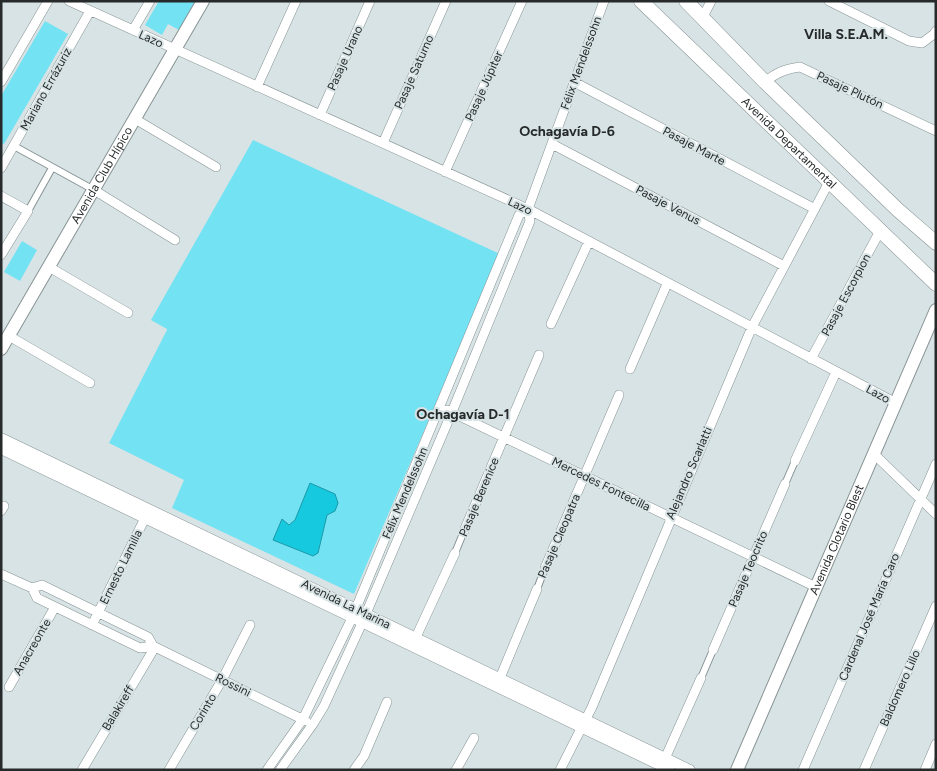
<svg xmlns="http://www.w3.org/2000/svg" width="937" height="771" font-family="Figtree,sans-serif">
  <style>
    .green { fill: #73e2f3 }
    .water { fill: #17c9df; stroke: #1c99a9 }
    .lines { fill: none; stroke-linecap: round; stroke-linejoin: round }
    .pedestrian-casing { stroke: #889394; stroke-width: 8 }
    .minor-casing { stroke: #889394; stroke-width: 10 }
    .tertiary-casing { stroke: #889394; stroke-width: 11 }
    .secondary-casing { stroke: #889394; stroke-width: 14 }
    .primary-casing { stroke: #889394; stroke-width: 15 }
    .pedestrian { stroke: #fff; stroke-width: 6 }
    .minor { stroke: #fff; stroke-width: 9 }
    .tertiary { stroke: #fff; stroke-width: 10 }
    .secondary { stroke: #fff; stroke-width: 12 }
    .primary { stroke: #fff; stroke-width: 14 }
    .labels { text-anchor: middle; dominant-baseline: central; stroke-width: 4; stroke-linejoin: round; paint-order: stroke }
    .street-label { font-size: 12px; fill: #262a2b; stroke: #d7e3e5 }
    .neighbourhood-label { font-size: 14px; font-weight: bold; fill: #262a2b; stroke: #d7e3e5 }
  </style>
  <rect width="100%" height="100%" fill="#d7e3e5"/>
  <path class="green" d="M159,1H195L179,30L168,24L162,35L145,25Z
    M45,21L68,34L4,144L1,143V96Z
    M253,140L500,254L354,594L172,508L184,480L109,443L167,330V329L151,320Z
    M22,241L37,250L20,281L4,272Z"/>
  <path class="water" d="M310,483L335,494L338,503L335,511L327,515L318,553L313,556L273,540L282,519L289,525L295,520Z"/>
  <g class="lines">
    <defs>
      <path id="pedestrian" d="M14,146L94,190
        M28,211L52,168
        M785,484L795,461
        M455,553L464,531
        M537,589L545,568
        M701,678L713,650"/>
      <path id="minor" d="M69,1L528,209L896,403
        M829,1L909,41L922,43L934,34L936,31
        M703,17L711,1
        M133,30L150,1
        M1,82L48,1
        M574,82L815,209
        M765,82C777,72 786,69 800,67L936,131
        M257,87L296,1
        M320,115L370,1
        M135,119L216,167
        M383,143L446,1
        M552,144L784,266
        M1,168L90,11
        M445,172L522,1
        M94,190L175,240
        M1,196L28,211L1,255
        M49,267L128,313
        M551,324L589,241
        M9,336L90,383
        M811,359L880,231
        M630,369L667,284
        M447,410L816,587
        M874,454L936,514
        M795,461L836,372
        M1,511L4,506
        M464,531L539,355
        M545,568L619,395
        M1,574L32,588L37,598L140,648L153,646
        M32,588L42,585L148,637L153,646L306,721
        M92,625L148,512
        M416,637L455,553
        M713,650L785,484
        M500,678L537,589
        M9,687L55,607
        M663,763L701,678
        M82,770L155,647
        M169,770L222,680L250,625
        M267,770L303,719L352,618L519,215L528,209
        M280,770L313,724L324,706L362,623L452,412L530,221L528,209L604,1
        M354,770L364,756L387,702
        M456,770L474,738
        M560,770L592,707L752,327L829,182
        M803,770L936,464
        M864,770L936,606
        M925,770L936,744"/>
      <path id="tertiary" d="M1,438L690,770
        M1,449L670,770"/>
      <g id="secondary">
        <path id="s1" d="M1,349L203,1"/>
        <path id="s2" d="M737,770L936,310"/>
      </g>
      <g id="primary">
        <path id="s3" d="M641,1L936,284"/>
        <path d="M686,1L765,82L898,210L936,243"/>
      </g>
    </defs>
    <use href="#pedestrian" class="pedestrian-casing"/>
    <use href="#minor" class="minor-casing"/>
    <use href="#tertiary" class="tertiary-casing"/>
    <use href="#secondary" class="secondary-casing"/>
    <use href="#primary" class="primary-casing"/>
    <use href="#pedestrian" class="pedestrian"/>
    <use href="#minor" class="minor"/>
    <use href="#tertiary" class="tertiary"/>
    <use href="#secondary" class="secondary"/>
    <use href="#primary" class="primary"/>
  </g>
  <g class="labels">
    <g class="street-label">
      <text transform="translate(151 39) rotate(24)">Lazo</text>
      <text transform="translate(345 58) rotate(-66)">Pasaje Urano</text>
      <text transform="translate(581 63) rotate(-70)">Félix Mendelssohn</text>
      <text transform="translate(414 72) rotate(-66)">Pasaje Saturno</text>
      <text transform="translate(484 86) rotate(-66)">Pasaje Júpiter</text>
      <text transform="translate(46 89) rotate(-61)">Mariano Errázuriz</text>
      <text transform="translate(850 90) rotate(25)">Pasaje Plutón</text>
      <text stroke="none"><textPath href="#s3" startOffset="205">Avenida Departamental</textPath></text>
      <text transform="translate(694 146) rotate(28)">Pasaje Marte</text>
      <text stroke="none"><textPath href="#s1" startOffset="201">Avenida Club Hípico</textPath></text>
      <text transform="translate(668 205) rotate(28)">Pasaje Venus</text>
      <text transform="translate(520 206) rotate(25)">Lazo</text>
      <text transform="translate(846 295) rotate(-62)">Pasaje Escorpion</text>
      <text transform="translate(878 394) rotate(28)">Lazo</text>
      <text transform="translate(689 473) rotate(-67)">Alejandro Scarlatti</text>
      <text transform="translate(601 484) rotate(26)">Mercedes Fontecilla</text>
      <text transform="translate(405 493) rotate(-67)">Félix Mendelssohn</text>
      <text transform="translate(479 497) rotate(-67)">Pasaje Berenice</text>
      <text transform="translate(559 536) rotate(-67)">Pasaje Cleopatra</text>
      <text stroke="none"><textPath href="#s2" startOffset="251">Avenida Clotario Blest</textPath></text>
      <text transform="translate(121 567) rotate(-64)">Ernesto Lamilla</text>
      <text transform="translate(748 569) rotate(-67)">Pasaje Teocrito</text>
      <text transform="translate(346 604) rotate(26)">Avenida La Marina</text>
      <text transform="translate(869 617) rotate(-67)">Cardenal José María Caro</text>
      <text transform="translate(32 647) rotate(-60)">Anacreonte</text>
      <text transform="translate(233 685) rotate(26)">Rossini</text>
      <text transform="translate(900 688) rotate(-66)">Baldomero Lillo</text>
      <text transform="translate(118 708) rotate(-59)">Balakireff</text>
      <text transform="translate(203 712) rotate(-59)">Corinto</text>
    </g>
    <g class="neighbourhood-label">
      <text x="846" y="34">Villa S.E.A.M.</text>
      <text x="567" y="131">Ochagavía D-6</text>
      <text x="463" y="414">Ochagavía D-1</text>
    </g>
  </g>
  <rect width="937" height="771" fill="none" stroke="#262a2b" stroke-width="5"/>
</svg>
